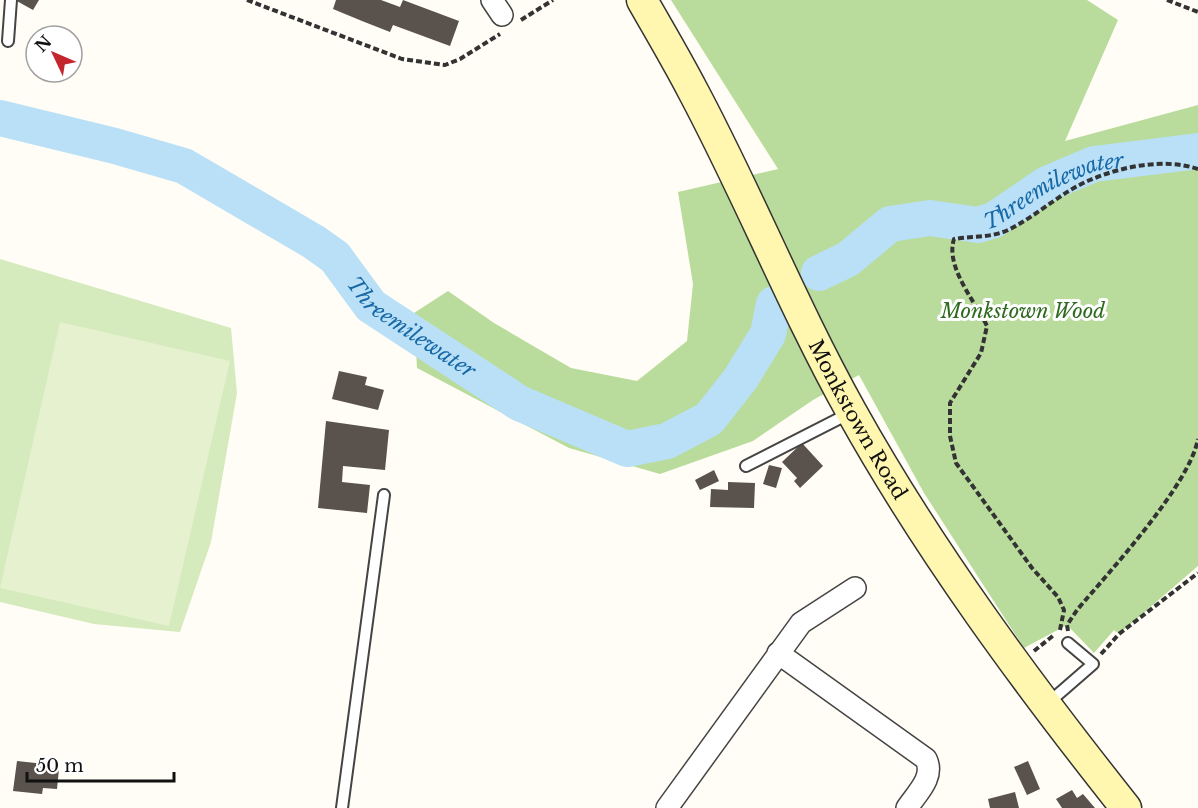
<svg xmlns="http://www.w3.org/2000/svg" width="1198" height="808" font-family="'Libre Baskerville',serif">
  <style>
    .green { fill: #d5ebbd }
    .forest { fill: #b9dc9c }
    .pitch { fill: #e6f2cf }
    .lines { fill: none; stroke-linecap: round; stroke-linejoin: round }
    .river { stroke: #b9e0f7; stroke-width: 36 }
    .building { fill: #5a524d }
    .lane-casing { stroke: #444; stroke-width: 14 }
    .street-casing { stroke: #444; stroke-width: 24 }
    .secondary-casing { stroke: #333; stroke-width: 33 }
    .path { stroke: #333; stroke-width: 4; stroke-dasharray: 6 3; stroke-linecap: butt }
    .lane { stroke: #fff; stroke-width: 10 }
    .street { stroke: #fff; stroke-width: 21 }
    .secondary { stroke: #fff6b0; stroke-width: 30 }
    .labels { text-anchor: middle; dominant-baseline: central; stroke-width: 6; stroke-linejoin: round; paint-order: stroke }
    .park-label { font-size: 20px; font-style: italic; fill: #2f6b1f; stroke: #fff }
    .street-label { font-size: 20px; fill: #111; stroke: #fff }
    .water-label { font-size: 21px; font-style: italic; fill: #1768a6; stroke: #fff }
  </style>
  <rect width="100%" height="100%" fill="#fffdf5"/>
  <path class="green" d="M0,259L231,328L237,393L211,542L180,632L94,624L0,602Z"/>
  <path class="forest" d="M671,0H1087L1118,20L1065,141L1198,105V566L1119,634L1114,630L1094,653L1067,625L1024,648L924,493L859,375L813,400L753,441L660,474L569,448L417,368L414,313L448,291L494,323L571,368L637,381L687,341L693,284L678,192L778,169Z"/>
  <path class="pitch" d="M60,322L230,361L169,626L0,588Z"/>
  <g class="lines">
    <g class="river">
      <path id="s1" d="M0,118L115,146L184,166L314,242L335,257L371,306L519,403L627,449L667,441L709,419L741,378L768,334L774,304"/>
      <path id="s2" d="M819,273L848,259L890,224L930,218L978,225L994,220L1047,184L1094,164L1198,151"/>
    </g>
  </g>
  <path class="building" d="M15,0H39L33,10Z
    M336,0H381L400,7L403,0L459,21L450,46L393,25L390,32L362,21L333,9Z
    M339,371L367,377L365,385L384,390L378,410L332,399Z
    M326,421L389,430L385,470L343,466L342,482L370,485L367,513L318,508Z
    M802,443L823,466L800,488L794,481L797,478L782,462Z
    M769,465L782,468L776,488L763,484Z
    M714,470L719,481L700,490L695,480Z
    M728,482L755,483L754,508L710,507L711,489L728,490Z
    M17,761L45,764V768L59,769L57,789L43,788L42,794L13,791Z
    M1028,761L1040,789L1027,795L1014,767Z
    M1072,790L1077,798L1083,794L1095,808H1062L1056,799Z
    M1015,792L1019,808H990L988,799Z"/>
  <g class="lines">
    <defs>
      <path id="lane" d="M8,41L11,0
        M746,466L850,413
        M1047,704L1093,664L1068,643
        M342,808L384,495"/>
      <path id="street" d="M492,0L502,15
        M778,653L926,759C935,777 917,793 907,808
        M667,808L801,623L855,588"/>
      <g id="secondary">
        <path id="s3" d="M642,0C659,30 677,60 693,91C749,196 793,307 851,411C929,551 1026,682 1126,808"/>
      </g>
    </defs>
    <use href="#lane" class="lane-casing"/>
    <use href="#street" class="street-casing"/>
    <use href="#secondary" class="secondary-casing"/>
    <path class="path" d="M247,0L402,59L445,65L460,59L500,34
      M1167,0L1198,12
      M521,20L553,0
      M1060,630L1064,610L1058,597L1032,568L956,463L950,436V403L981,353L987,326C975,301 945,267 954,239C972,236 991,238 1008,230C1037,216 1061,192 1090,180C1123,166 1164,158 1198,169
      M1068,631L1067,625L1077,610C1109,572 1189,486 1198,439
      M1034,651L1054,635
      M1101,654L1119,634L1198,573"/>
    <use href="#lane" class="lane"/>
    <use href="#street" class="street"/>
    <use href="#secondary" class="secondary"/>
  </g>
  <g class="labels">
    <g class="park-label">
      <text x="1023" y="311">Monkstown Wood</text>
    </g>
    <g class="street-label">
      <text stroke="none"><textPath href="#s3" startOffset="472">Monkstown Road</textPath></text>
    </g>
    <g class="water-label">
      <text stroke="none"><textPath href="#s2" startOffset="260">Threemilewater</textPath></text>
      <text stroke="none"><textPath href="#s1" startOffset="472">Threemilewater</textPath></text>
    </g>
  </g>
  <g transform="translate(54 54) rotate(314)"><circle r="28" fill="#ffffff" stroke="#a0a0a0" stroke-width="1.5"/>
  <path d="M0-4.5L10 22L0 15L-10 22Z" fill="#c4262e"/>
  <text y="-9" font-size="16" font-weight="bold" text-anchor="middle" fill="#111111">N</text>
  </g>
  <path d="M27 772v9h147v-9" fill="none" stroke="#111111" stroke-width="3"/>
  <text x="36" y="772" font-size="18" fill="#111111" stroke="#ffffff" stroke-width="4.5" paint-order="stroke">50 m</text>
</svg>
